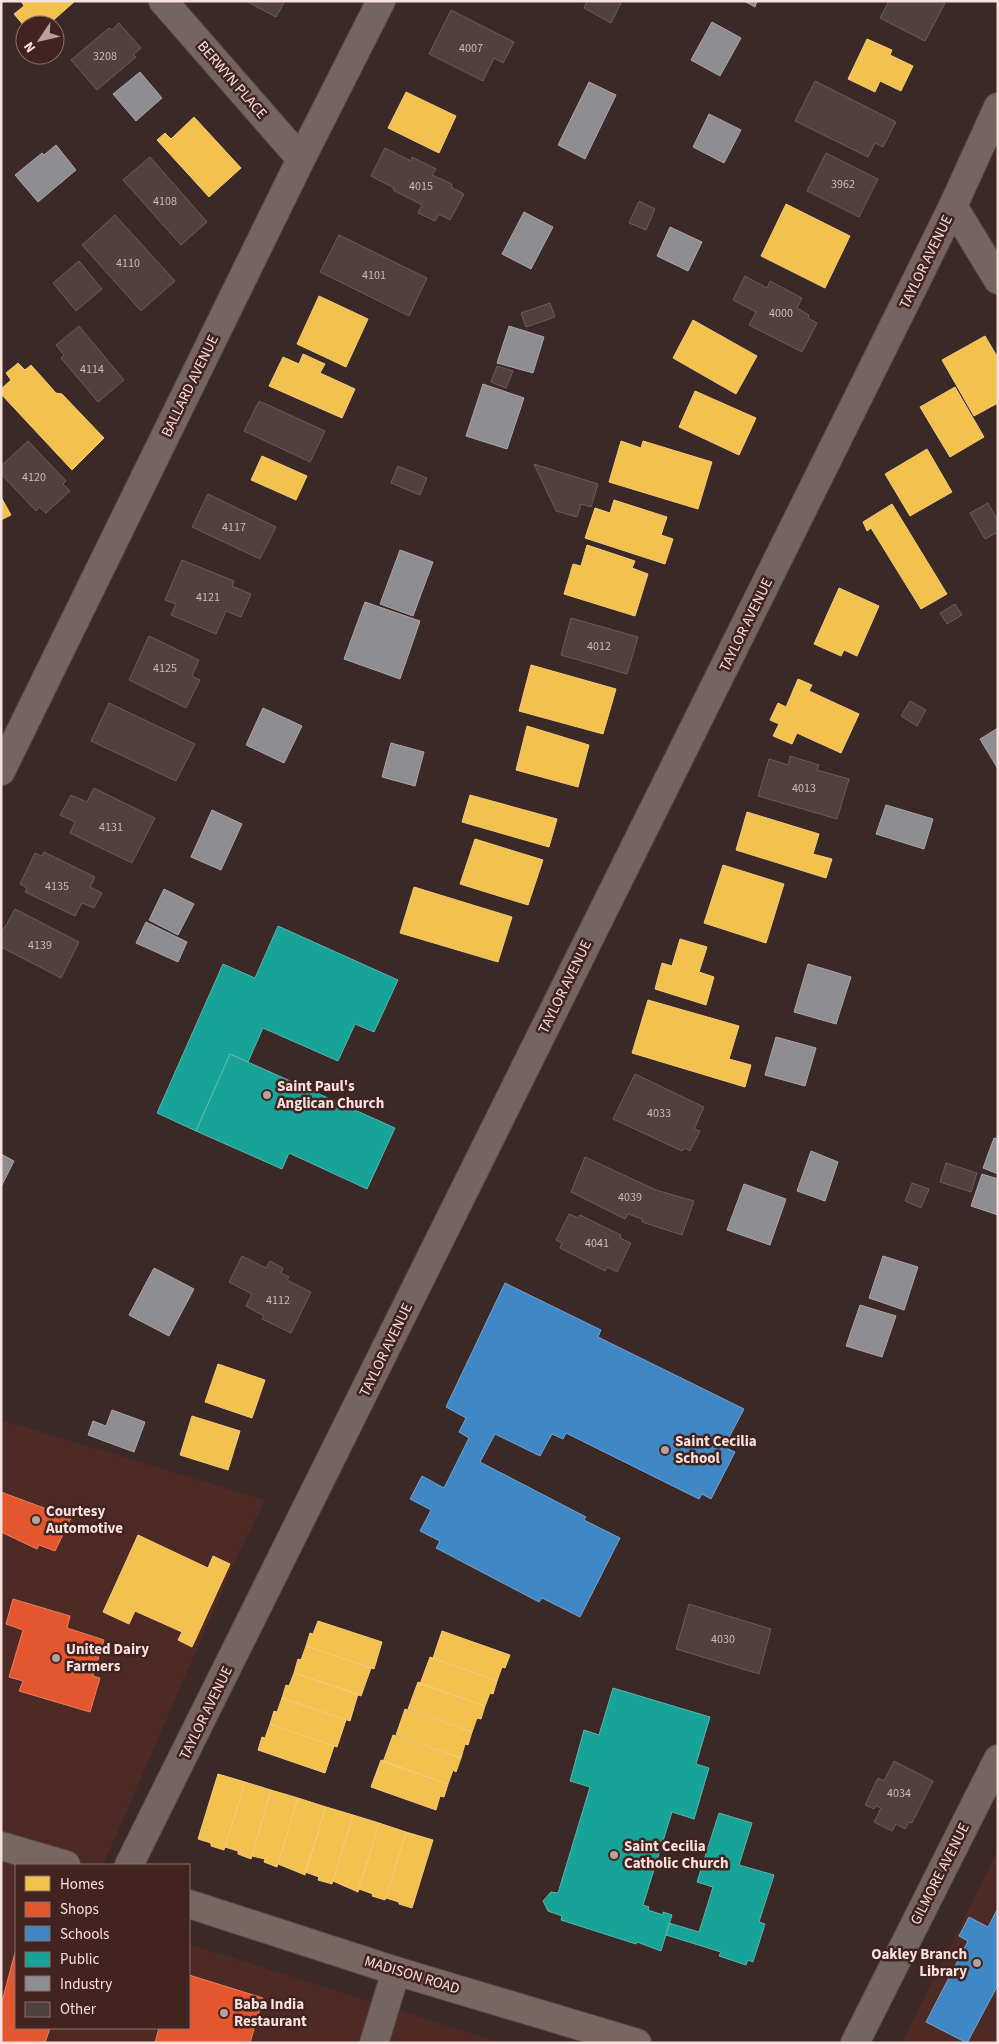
<svg xmlns="http://www.w3.org/2000/svg" width="999" height="2044" font-family="'Source Sans 3',sans-serif">
  <style>
    .built { fill: #4e2a25 }
    .homes { fill: #f2c14e; stroke: #f4cb79 }
    .shops { fill: #e4572e; stroke: #ea8063 }
    .schools { fill: #3f88c5; stroke: #76a3cc }
    .public { fill: #17a398; stroke: #5ab6ad }
    .industry { fill: #8d8d92; stroke: #ada6a9 }
    .building { fill: #4f413f; stroke: #6c5c5a }
    .lines { fill: none; stroke-linecap: round; stroke-linejoin: round }
    .minor-casing { stroke: #574846; stroke-width: 30 }
    .secondary-casing { stroke: #574846; stroke-width: 30 }
    .minor { stroke: #746462; stroke-width: 28 }
    .secondary { stroke: #786663; stroke-width: 28 }
    .poi-dot { fill: #b5a19e; stroke: #42231f; stroke-width: 2 }
    .labels { text-anchor: middle; dominant-baseline: central; stroke-width: 5; stroke-linejoin: round; paint-order: stroke }
    .number-label { font-size: 12px; fill: #cdb9b6 }
    .street-label { font-size: 15px; fill: #f7e1de; stroke: #42231f }
    .poi-label { font-size: 15px; font-weight: bold; fill: #f7e1de; stroke: #42231f; text-anchor: start }
  </style>
  <rect width="100%" height="100%" fill="#3a2927"/>
  <path class="built" d="M1,1420L265,1500L238,1555L103,1865H16V2028H189V1944L502,2043H1Z
    M998,1850V2043H902Z"/>
  <path class="homes" d="M21,1H75L48,25H41L39,23L36,25H25V27L14,14L24,6Z
    M867,39L892,50L890,55L913,66L901,91L880,81L875,92L848,79Z
    M406,92L456,116L439,153L388,128Z
    M194,117L241,168L209,197L157,140L165,133L171,139Z
    M786,204L850,236L825,288L761,256Z
    M319,296L368,319L346,367L297,344Z
    M693,320L757,356L736,394L673,358Z
    M985,336L998,358V403L974,416L942,360Z
    M303,354L325,364L320,373L355,389L342,418L269,386L283,357L299,364Z
    M18,363L25,370L31,365L56,393L62,394L104,438L72,470L1,394V389L11,380L6,373Z
    M955,387L984,437L950,457L920,407Z
    M695,391L756,418L739,455L679,427Z
    M621,441L641,448L643,441L712,462L698,509L609,482Z
    M927,449L952,492L910,516L885,474Z
    M262,456L307,476L296,500L251,480Z
    M1,497L11,515L1,520Z
    M614,500L667,517L661,535L673,539L665,564L585,538L595,508L610,513Z
    M892,504L947,594L921,609L871,528L867,531L863,522Z
    M587,545L635,561L632,568L648,574L635,616L564,594L573,564L581,566Z
    M839,588L879,606L857,656L844,650L841,656L814,644Z
    M531,665L616,689L603,734L519,711Z
    M798,679L812,685L809,691L859,714L841,753L797,733L792,744L773,736L779,724L770,720L778,703L786,707Z
    M527,726L589,745L578,787L516,770Z
    M470,795L557,819L549,847L462,822Z
    M747,812L819,834L813,854L832,859L826,878L736,850Z
    M475,839L543,860L528,905L460,884Z
    M723,865L784,884L766,943L704,923Z
    M414,887L512,917L498,962L400,933Z
    M680,939L707,947L699,972L714,977L706,1005L655,989L662,963L672,966Z
    M648,1000L739,1026L729,1059L751,1065L745,1087L632,1053Z
    M218,1364L265,1380L252,1418L205,1402Z
    M192,1416L240,1431L228,1470L180,1455Z
    M138,1535L208,1568L213,1556L230,1564L192,1647L178,1640L182,1632L135,1611L129,1624L103,1612Z
    M318,1621L382,1642L374,1669L306,1646L310,1633L313,1634Z
    M442,1631L510,1655L505,1668L502,1667L497,1681L433,1658Z
    M306,1646L371,1668L361,1696L294,1673L298,1659L301,1660Z
    M430,1657L497,1681L493,1694L490,1693L485,1706L420,1684Z
    M294,1673L358,1694L350,1721L282,1698L286,1685L289,1686Z
    M418,1682L485,1706L481,1719L477,1718L472,1732L408,1709Z
    M282,1698L346,1720L337,1747L270,1724L274,1711L277,1712Z
    M405,1709L472,1732L468,1745L465,1744L461,1758L396,1735Z
    M270,1724L334,1746L325,1773L258,1750L262,1737L265,1738Z
    M393,1735L461,1758L456,1772L453,1770L448,1784L383,1762Z
    M381,1760L448,1784L444,1797L440,1796L436,1810L371,1787Z
    M218,1774L245,1782L224,1850L211,1846V1843L198,1839Z
    M245,1782L271,1790L251,1859L238,1854V1851L225,1847Z
    M271,1790L298,1798L277,1867L264,1862L265,1859L252,1856Z
    M298,1798L326,1807L305,1875L278,1864Z
    M326,1807L353,1815L332,1884L318,1880L319,1877L305,1872Z
    M353,1815L379,1823L358,1892L333,1881Z
    M379,1823L406,1832L385,1900L372,1896L373,1894L359,1889Z
    M406,1832L433,1840L412,1908L399,1904V1902L386,1898Z"/>
  <path class="shops" d="M1,1492L71,1518L55,1551L39,1545L37,1549L1,1532Z
    M13,1599L70,1616L67,1628L104,1640L93,1676L100,1678L90,1712L19,1691L23,1681L9,1677L23,1630L6,1624Z
    M16,1949V2028H50L45,2043H1V2005Z
    M189,1975L263,1998L250,2043H155L159,2028H189Z"/>
  <path class="schools" d="M505,1283L601,1330L598,1337L744,1409L724,1447L735,1452L711,1499L702,1494L699,1499L566,1433L563,1439L552,1434L540,1456L495,1434L480,1462L586,1517L584,1520L620,1538L580,1617L542,1598L539,1602L436,1548L440,1541L420,1531L431,1510L410,1499L422,1476L444,1488L469,1438L459,1432L466,1418L446,1407Z
    M998,1908V1985L967,2043L926,2022L968,1941L959,1936L969,1917L988,1927Z"/>
  <path class="public" d="M278,926L398,980L374,1032L355,1024L338,1061L263,1028L248,1062L230,1054L196,1131L157,1113L223,964L255,978Z
    M230,1054L395,1128L367,1189L289,1153L282,1169L196,1131Z
    M613,1688L710,1717L696,1764L709,1768L694,1819L672,1812L643,1905L649,1907L648,1910L663,1915V1912L672,1915L661,1951L637,1942L636,1944L561,1920L562,1916L548,1911L543,1901L551,1892L558,1893L590,1787L570,1781L584,1730L599,1735Z
    M719,1813L752,1823L739,1865L774,1875L759,1922L765,1924L753,1962L748,1960L746,1965L719,1956L721,1952L666,1935L669,1923L699,1932L713,1887L697,1882Z"/>
  <path class="industry" d="M744,1H757L755,7Z
    M712,22L741,38L720,76L691,60Z
    M140,72L162,98L136,121L113,94Z
    M589,82L616,95L585,159L558,145Z
    M709,114L741,130L724,163L693,147Z
    M56,145L76,170L38,202L15,175L42,153L44,155Z
    M524,212L553,227L531,269L502,254Z
    M670,227L702,242L688,271L657,256Z
    M509,326L544,337L533,373L497,363Z
    M483,384L524,398L507,449L466,436Z
    M400,550L433,562L413,616L380,604Z
    M365,602L420,621L400,679L344,659Z
    M263,708L302,726L284,763L246,745Z
    M998,728V769L980,739Z
    M391,743L424,752L415,786L382,777Z
    M886,805L933,819L924,849L876,834Z
    M212,810L242,824L221,870L191,857Z
    M164,889L194,904L178,935L149,920Z
    M146,922L187,942L178,962L136,943Z
    M808,964L851,977L836,1024L794,1012Z
    M776,1037L816,1048L805,1086L765,1075Z
    M994,1138L998,1139V1174L983,1168Z
    M811,1151L838,1162L825,1201L797,1191Z
    M1,1154L14,1161L1,1187Z
    M982,1174L998,1179V1215L971,1206Z
    M744,1184L786,1199L770,1245L727,1230Z
    M883,1256L918,1267L904,1310L869,1298Z
    M154,1268L194,1289L169,1336L129,1315Z
    M860,1305L896,1316L882,1357L846,1346Z
    M112,1410L145,1422L134,1452L88,1435L93,1421L106,1426Z"/>
  <path class="building" d="M246,1H285L276,17Z
    M587,1H622L611,23L584,8Z
    M889,1H942L945,3L925,41L880,18Z
    M451,10L514,42L503,63L494,58L483,81L429,54Z
    M119,23L141,48L133,55L136,57L97,90L71,60L109,28L112,30Z
    M815,81L896,122L883,147L875,143L868,157L795,121Z
    M385,148L411,161L412,157L436,169L432,175L452,184L451,187L464,194L450,220L439,214L435,221L418,213L422,205L393,190L394,188L371,176Z
    M826,153L878,179L859,217L807,191Z
    M150,157L207,222L181,245L123,180Z
    M639,201L655,209L646,230L629,223Z
    M115,215L175,281L141,311L82,245Z
    M339,235L427,278L409,316L320,272Z
    M79,261L102,289L76,311L53,283Z
    M745,276L767,288L770,281L802,298L797,308L809,315L808,318L817,323L802,352L749,325L756,312L733,300Z
    M550,303L555,317L526,327L521,313Z
    M79,326L124,380L98,402L61,358L64,355L56,345Z
    M497,366L513,371L506,388L491,382Z
    M259,401L325,431L310,462L244,431Z
    M28,441L66,481L63,484L70,491L46,513L39,507L36,511L1,474V466Z
    M534,464L598,484L591,507L581,504L577,517L556,511Z
    M398,466L427,478L420,495L391,483Z
    M208,494L276,527L260,559L192,527Z
    M988,503L998,521V532L985,539L970,513Z
    M182,560L234,581L232,586L251,594L241,617L226,611L216,634L171,615L176,604L165,600Z
    M955,604L962,615L947,624L940,613Z
    M571,618L638,637L627,674L561,655Z
    M149,636L199,660L192,676L200,680L186,708L129,680Z
    M910,701L926,710L917,726L901,716Z
    M109,703L195,744L176,781L91,741Z
    M790,756L819,765L817,770L849,779L837,819L758,796L769,759L788,765Z
    M94,788L155,818L132,863L70,833L75,822L60,815L71,795L87,802Z
    M44,852L95,877L90,887L102,893L94,908L82,903L75,916L25,892L27,888L20,884L35,853L42,856Z
    M15,909L79,942L61,978L1,947V934Z
    M635,1074L704,1107L694,1129L700,1131L690,1151L685,1148L682,1151L613,1119Z
    M585,1157L656,1190L694,1201L682,1235L642,1222V1219L628,1214L625,1219L571,1192Z
    M946,1163L977,1173L971,1192L940,1182Z
    M912,1183L929,1189L921,1208L905,1201Z
    M569,1214L578,1218L580,1215L621,1235L620,1238L631,1243L617,1272L607,1267L605,1271L560,1248L562,1243L556,1240Z
    M242,1256L266,1268L270,1261L283,1268L281,1273L289,1277L287,1280L311,1292L291,1333L262,1319L264,1316L246,1306L252,1294L229,1282Z
    M689,1604L771,1629L759,1674L676,1649Z
    M894,1761L933,1781L912,1823L909,1822L905,1829L896,1824L892,1831L874,1822L881,1808L876,1806L874,1809L865,1805L878,1778L884,1781Z"/>
  <g class="lines">
    <defs>
      <path id="minor" d="M163,1L301,159
        M953,206L998,280
        M1,771L301,159L381,1
        M129,1865L920,273L953,206L998,107
        M374,2043L396,1971
        M855,2043L998,1759"/>
      <path id="secondary" d="M1,1846L66,1865
        M189,1904L396,1971L637,2043"/>
    </defs>
    <use href="#minor" class="minor-casing"/>
    <use href="#secondary" class="secondary-casing"/>
    <use href="#minor" class="minor"/>
    <use href="#secondary" class="secondary"/>
  </g>
  <g class="poi-dot">
    <circle cx="267" cy="1095" r="5"/>
    <circle cx="665" cy="1450" r="5"/>
    <circle cx="36" cy="1520" r="5"/>
    <circle cx="56" cy="1658" r="5"/>
    <circle cx="614" cy="1855" r="5"/>
    <circle cx="977" cy="1963" r="5"/>
    <circle cx="224" cy="2013" r="5"/>
  </g>
  <g class="labels">
    <g class="number-label">
      <text x="471" y="48">4007</text>
      <text x="105" y="56">3208</text>
      <text x="843" y="184">3962</text>
      <text x="421" y="186">4015</text>
      <text x="165" y="201">4108</text>
      <text x="128" y="263">4110</text>
      <text x="374" y="275">4101</text>
      <text x="781" y="313">4000</text>
      <text x="92" y="369">4114</text>
      <text x="34" y="477">4120</text>
      <text x="234" y="527">4117</text>
      <text x="208" y="597">4121</text>
      <text x="599" y="646">4012</text>
      <text x="165" y="668">4125</text>
      <text x="804" y="788">4013</text>
      <text x="111" y="827">4131</text>
      <text x="57" y="886">4135</text>
      <text x="40" y="945">4139</text>
      <text x="659" y="1113">4033</text>
      <text x="630" y="1197">4039</text>
      <text x="597" y="1243">4041</text>
      <text x="278" y="1300">4112</text>
      <text x="723" y="1639">4030</text>
      <text x="899" y="1793">4034</text>
    </g>
    <g class="street-label">
      <text transform="translate(232 80) rotate(49)">BERWYN PLACE</text>
      <text transform="translate(926 262) rotate(-64)">TAYLOR AVENUE</text>
      <text transform="translate(190 386) rotate(-64)">BALLARD AVENUE</text>
      <text transform="translate(746 625) rotate(-64)">TAYLOR AVENUE</text>
      <text transform="translate(565 987) rotate(-64)">TAYLOR AVENUE</text>
      <text transform="translate(386 1350) rotate(-64)">TAYLOR AVENUE</text>
      <text transform="translate(206 1713) rotate(-64)">TAYLOR AVENUE</text>
      <text transform="translate(940 1874) rotate(-63)">GILMORE AVENUE</text>
      <text transform="translate(412 1975) rotate(17)">MADISON ROAD</text>
    </g>
    <g class="poi-label">
      <text x="277" y="1086">Saint Paul's<tspan x="277" dy="17">Anglican Church</tspan></text>
      <text x="675" y="1441">Saint Cecilia<tspan x="675" dy="17">School</tspan></text>
      <text x="46" y="1511">Courtesy<tspan x="46" dy="17">Automotive</tspan></text>
      <text x="66" y="1649">United Dairy<tspan x="66" dy="17">Farmers</tspan></text>
      <text x="624" y="1846">Saint Cecilia<tspan x="624" dy="17">Catholic Church</tspan></text>
      <text x="967" y="1954" text-anchor="end">Oakley Branch<tspan x="967" dy="17">Library</tspan></text>
      <text x="234" y="2004">Baba India<tspan x="234" dy="17">Restaurant</tspan></text>
    </g>
  </g>
  <rect width="999" height="2044" fill="none" stroke="#f7e1de" stroke-width="5"/>
  <rect x="15" y="1864" width="175" height="165" fill="#42231f" stroke="#8a6f6b"/>
  <rect x="25" y="1876" width="25" height="15" fill="#f2c14e" stroke="#8a6f6b"/>
  <text x="60" y="1889" font-size="15" fill="#f7e1de">Homes</text>
  <rect x="25" y="1902" width="25" height="15" fill="#e4572e" stroke="#8a6f6b"/>
  <text x="60" y="1914" font-size="15" fill="#f7e1de">Shops</text>
  <rect x="25" y="1926" width="25" height="15" fill="#3f88c5" stroke="#8a6f6b"/>
  <text x="60" y="1939" font-size="15" fill="#f7e1de">Schools</text>
  <rect x="25" y="1952" width="25" height="15" fill="#17a398" stroke="#8a6f6b"/>
  <text x="60" y="1964" font-size="15" fill="#f7e1de">Public</text>
  <rect x="25" y="1976" width="25" height="15" fill="#8d8d92" stroke="#8a6f6b"/>
  <text x="60" y="1989" font-size="15" fill="#f7e1de">Industry</text>
  <rect x="25" y="2002" width="25" height="15" fill="#4f413f" stroke="#8a6f6b"/>
  <text x="60" y="2014" font-size="15" fill="#f7e1de">Other</text>
  <g transform="translate(40 40) rotate(235)"><circle r="24" fill="#42231f" stroke="#8a6f6b"/>
  <path d="M0-4L9 19L0 12L-9 19Z" fill="#b5a19e"/>
  <text y="-8" font-size="14" font-weight="bold" text-anchor="middle" fill="#f7e1de">N</text>
  </g>
</svg>
